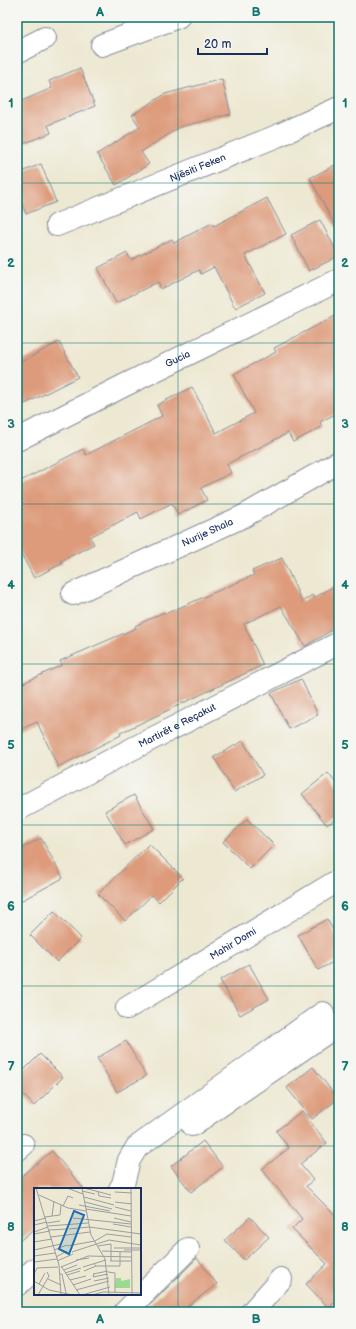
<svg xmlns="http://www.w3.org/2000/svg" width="356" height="1329" font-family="'Balsamiq Sans',sans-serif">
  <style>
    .building { fill: #dd9b7c }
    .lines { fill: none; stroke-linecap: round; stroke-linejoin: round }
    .minor-casing { stroke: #848c98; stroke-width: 24 }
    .minor { stroke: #fff; stroke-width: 22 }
    .grid { fill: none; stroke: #0f766e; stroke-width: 1; stroke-opacity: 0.55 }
    .labels { text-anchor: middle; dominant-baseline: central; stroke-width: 4; stroke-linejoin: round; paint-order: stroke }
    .street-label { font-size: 10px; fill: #1b2f5e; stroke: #f6f6f2 }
    .inset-road { fill: none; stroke: #999ea3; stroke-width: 1 }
    .view { fill: #1f6fb2; fill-opacity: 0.15; stroke: #1f6fb2; stroke-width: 2 }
    .inset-edge { fill: none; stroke: #1b2f5e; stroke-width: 2 }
    .neatline { fill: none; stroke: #0f766e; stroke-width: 1.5 }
    .grid-label { font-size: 13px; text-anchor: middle; font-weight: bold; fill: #0f766e }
  </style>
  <rect width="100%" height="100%" fill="#f6f6f2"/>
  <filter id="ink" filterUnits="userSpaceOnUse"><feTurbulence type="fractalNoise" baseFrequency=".025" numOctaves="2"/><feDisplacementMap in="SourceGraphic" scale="8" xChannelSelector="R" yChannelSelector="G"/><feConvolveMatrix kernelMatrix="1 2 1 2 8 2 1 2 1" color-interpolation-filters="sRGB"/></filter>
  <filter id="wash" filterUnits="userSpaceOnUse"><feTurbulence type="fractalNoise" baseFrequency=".012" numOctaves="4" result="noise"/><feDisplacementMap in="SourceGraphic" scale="16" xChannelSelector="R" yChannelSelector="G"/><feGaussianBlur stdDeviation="0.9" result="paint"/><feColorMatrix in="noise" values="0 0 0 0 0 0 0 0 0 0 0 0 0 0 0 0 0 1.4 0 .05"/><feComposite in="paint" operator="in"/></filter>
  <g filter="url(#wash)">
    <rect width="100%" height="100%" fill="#ede8d1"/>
    <g id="blocks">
      <path class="building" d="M80,68L95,106L48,125L51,133L17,146V103L52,88L49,81Z
        M222,79L231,114L180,127L141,152L149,164L116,185L97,154L140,127L132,115L165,94Z
        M339,163V233L310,178Z
        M41,164L56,202L26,214L17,193V174Z
        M267,198L286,234L245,255L265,293L235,308L214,267L201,274L199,270L161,289L158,282L116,303L98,268L127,253L131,260L172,239L174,243L212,223L214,226Z
        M320,220L339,256L309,271L291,235Z
        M339,314V412L320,422L322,427L293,442L288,433L227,464L231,473L201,488L207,500L178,515L172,503L141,519L138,512L90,537L94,544L61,561L63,563L34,578L17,546V483L83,449L86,455L162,416L157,405L192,387L216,433L254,413L234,374L276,352L274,348Z
        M59,342L78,377L17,408V364Z
        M282,558L302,602L312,595L314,598L339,583V626L305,646L281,606L244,624L263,665L120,733L121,735L58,767L37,722L17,731V686L62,665L60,661L136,628L135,626L164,612L165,614L254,575L252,571Z
        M301,679L318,715L289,729L271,693Z
        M243,741L263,775L234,792L214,757Z
        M328,773L339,787V816L327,825L302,794Z
        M134,795L154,829L125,845L105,811Z
        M247,819L274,845L250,869L223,842Z
        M41,838L63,878L17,903V851Z
        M149,844L183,878L159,902L152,895L125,921L98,894Z
        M54,911L81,938L57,962L30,935Z
        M327,919L339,941V959L318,970L298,935Z
        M249,964L269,999L240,1015L220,980Z
        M126,1041L146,1076L117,1092L97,1058Z
        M40,1054L63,1077L34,1106L17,1088V1077Z
        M313,1067L338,1099L312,1119L287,1088Z
        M302,1111L327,1143L300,1164L313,1180L306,1186L339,1219V1298L329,1308L306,1284L327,1264L292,1229L302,1219L262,1169L289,1148L276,1131Z
        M203,1141L223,1167L191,1192L171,1166Z
        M52,1151L84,1189H35V1228L17,1243V1180Z
        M250,1217L269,1237L244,1260L225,1240Z
        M197,1258L217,1284L180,1312H143Z"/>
    </g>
  </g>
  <g filter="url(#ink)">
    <use href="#blocks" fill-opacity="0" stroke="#848c98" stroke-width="1"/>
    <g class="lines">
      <defs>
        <g id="minor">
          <path d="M102,45L178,17"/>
          <path d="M17,52L45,38"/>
          <path id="s1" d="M57,225L277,136L339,108"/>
          <path id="s2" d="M17,440L125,385L339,280"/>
          <path id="s3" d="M73,594L244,516L339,462"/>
          <path id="s4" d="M17,810L132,749L339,643"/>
          <path id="s5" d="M127,1008L339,880"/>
          <path d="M192,1125L339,1024"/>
          <path d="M17,1150L23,1145"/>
          <path d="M120,1189L123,1184L129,1160L137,1147L323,1013"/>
          <path d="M17,1285L35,1269"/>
          <path d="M125,1312L188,1249"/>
          <path d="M252,1312L281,1279"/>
        </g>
      </defs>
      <use href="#minor" class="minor-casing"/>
      <use href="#minor" class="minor"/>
    </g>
  </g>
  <path class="grid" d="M178,17V1312M17,183H339M17,343H339M17,504H339M17,664H339M17,825H339M17,986H339M17,1146H339"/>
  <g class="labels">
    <g class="street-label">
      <text stroke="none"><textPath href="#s1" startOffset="152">Njësiti Feken</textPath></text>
      <text stroke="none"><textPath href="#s2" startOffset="180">Gucia</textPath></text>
      <text stroke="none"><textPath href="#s3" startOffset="148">Nurije Shala</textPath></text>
      <text stroke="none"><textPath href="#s4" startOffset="181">Martirët e Reçakut</textPath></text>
      <text stroke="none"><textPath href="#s5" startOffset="124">Mahir Domi</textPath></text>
    </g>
  </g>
  <g transform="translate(34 1188)">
    <rect width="107" height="107" fill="#ede8d1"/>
    <path d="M82,90H87V93L96,91V100H81Z" fill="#9bda90"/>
    <path class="inset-road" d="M2,0L25,77L27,107M33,0L49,6M48,0L57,47L71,71L75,107M50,0L77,7M97,0L98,107M48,3L61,6M64,4L65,8L77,10M81,4L98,5M5,7L34,20L52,23M50,9L80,17M51,14L78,21M81,14L98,16M45,17L76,23M29,18L34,8L39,10M81,19L97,23M52,21L97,28M18,28L20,13M11,29L26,27L27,17M39,30L97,36M80,30L97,34M0,33L12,30M13,35L26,33M79,36L97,39M0,37L13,34M14,38L54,35M55,39L107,46M35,41L55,39M15,42L33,41M0,44L14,39M0,46L16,43M17,49L56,44M0,54L18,51M33,58L61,53L73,46L97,49M64,58L77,56V73M80,60H107M0,62L27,56M20,62L33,57M90,62H107M68,63L97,64M38,64L75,52L107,57M0,68L21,65M22,69L33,63M42,72L55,70M23,73L39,66M76,73H97M0,74L23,71M60,76L62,78H86V64M27,78L46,107M27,79L54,68L97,69M49,79L72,72M30,82L43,77M50,83L62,78M74,84L81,85V104M31,85L47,80M0,86L3,80L24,79M25,86H28L32,105M59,86L74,83M60,86L59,89L74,86M33,87L46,83M14,91L27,97M36,92L52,88M0,93L15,102L39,107M60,93L75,90M5,96L11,85M39,97L57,91M42,102L75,93M4,107L15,88L13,84M48,107L76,99M58,107L69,104L107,105"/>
    <path class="view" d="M40,23L50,27L35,66L25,61Z"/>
    <rect width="107" height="107" class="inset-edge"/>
  </g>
  <rect width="356" height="1329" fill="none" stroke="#f6f6f2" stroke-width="44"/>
  <path d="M198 48v6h69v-6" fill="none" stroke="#1b2f5e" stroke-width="2"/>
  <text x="204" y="48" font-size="12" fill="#1b2f5e" stroke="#f6f6f2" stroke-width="3" paint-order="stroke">20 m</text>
  <rect x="22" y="22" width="312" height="1285" class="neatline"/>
  <g class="grid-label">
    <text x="100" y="16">A</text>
    <text x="256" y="16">B</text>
    <text x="11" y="107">1</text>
    <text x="345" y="107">1</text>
    <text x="11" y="267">2</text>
    <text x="345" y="267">2</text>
    <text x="11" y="428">3</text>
    <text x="345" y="428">3</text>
    <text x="11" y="589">4</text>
    <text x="345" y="589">4</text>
    <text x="11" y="749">5</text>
    <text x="345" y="749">5</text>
    <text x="11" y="910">6</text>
    <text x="345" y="910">6</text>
    <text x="11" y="1071">7</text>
    <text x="345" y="1071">7</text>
    <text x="11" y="1231">8</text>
    <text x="345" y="1231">8</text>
    <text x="100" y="1323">A</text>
    <text x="256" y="1323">B</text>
  </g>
</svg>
